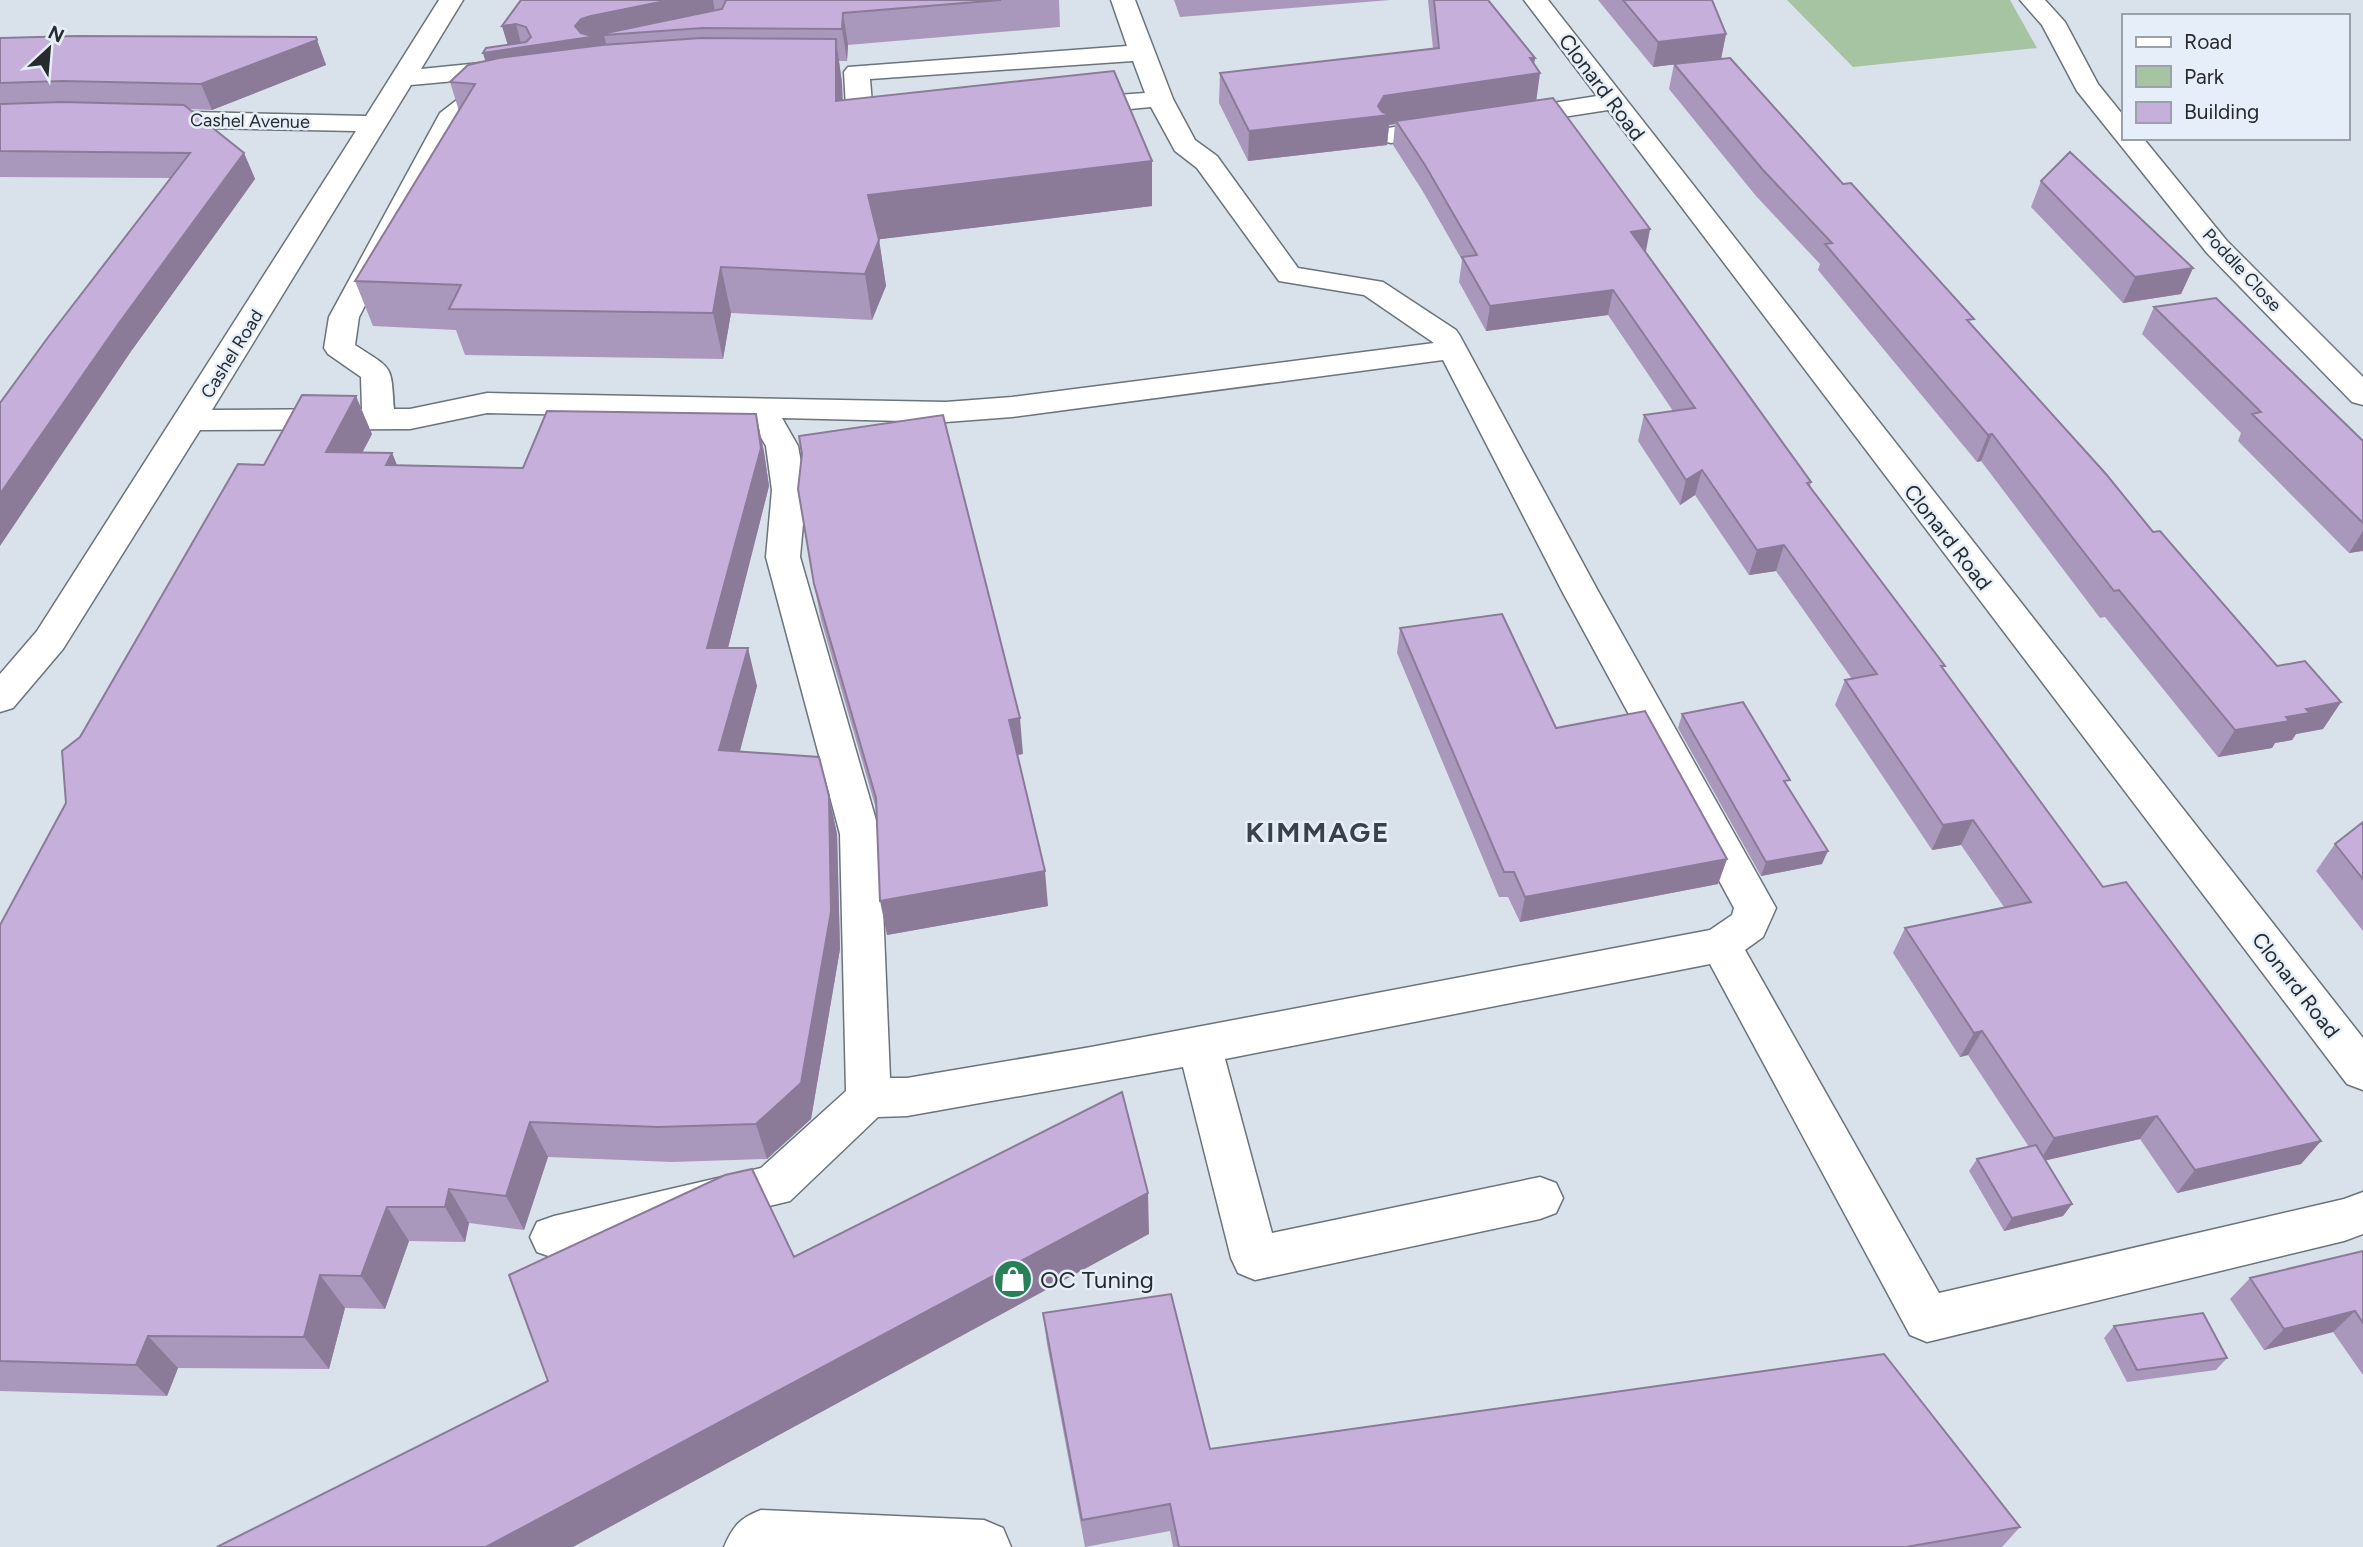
<svg xmlns="http://www.w3.org/2000/svg" width="2363" height="1547" font-family="Figtree,sans-serif">
  <style>
    .green { fill: #a7c4a2 }
    .lines { fill: none; stroke-linecap: round; stroke-linejoin: round }
    .minor-casing { stroke: #6b737b; stroke-width: 3 }
    .minor { fill: #fff; fill-rule: evenodd }
    .wall { fill: #aa97bc }
    .shaded-wall { fill: #8b7b99 }
    .building { fill: #c6b0db; stroke: #8b7b99; stroke-width: 2 }
    .labels { text-anchor: middle; dominant-baseline: central; stroke-width: 5; stroke-linejoin: round; paint-order: stroke }
    .far-street-label { font-size: 18px; fill: #272b2e; stroke: #e6eff9 }
    .street-label { font-size: 21px; fill: #272b2e; stroke: #e6eff9 }
    .near-poi-label { font-size: 24px; fill: #272b2e; stroke: #e6eff9; text-anchor: start }
    .district-label { font-size: 28px; font-weight: bold; letter-spacing: 2px; fill: #3a4149; stroke: #e6eff9 }
  </style>
  <rect width="100%" height="100%" fill="#d9e2eb"/>
  <path class="green" d="M1787,0H2010L2037,48L1853,67Z"/>
  <g class="lines">
    <defs>
      <path id="minor" d="M439,0H463L421,69L511,60L520,63L524,68L520,73L511,76L411,85L212,410L362,409L361,377L328,354L324,348L329,317L440,113L462,96L508,84L517,87L521,92L517,97L480,107L460,123L359,317L355,345C393,370 391,363 394,409H410L487,393L946,402L1012,397L1434,343L1364,295L1279,281L1197,168L1175,151L1151,107L1077,114L1068,112L1064,106L1068,100L1077,98L1145,93L1133,61L870,79L873,116L897,117L901,123L897,129C882,132 866,134 851,131L847,125L844,72L848,67L1127,46L1111,0H1135L1173,99L1195,140L1217,156L1298,268L1383,282L1456,330L1460,336L1598,591L1776,908L1763,937L1745,950L1939,1293L2344,1199L2363,1192V1234L2344,1241L1927,1342L1910,1335L1710,964L1225,1059L1272,1233L1540,1177L1556,1183L1563,1198L1556,1213L1540,1219L1255,1280L1238,1273L1231,1258L1183,1067L907,1116L878,1117L790,1201L554,1258L537,1252L530,1237L537,1222L554,1216L761,1168L846,1091L840,834L766,557L772,490L766,446L750,418L487,413L410,429L200,430L63,649L13,708L0,712V674L37,631L356,131L152,127L143,125L139,119L143,113L152,111L366,116ZM1443,360L1562,591L1734,908L1732,915L1710,930L1091,1047L907,1078H890L880,834L800,557L806,490L798,446L782,418L946,422L1012,417Z
        M1524,0H1548L2363,1038V1090L2347,1084L1608,110L1511,125L1502,123L1498,117L1502,111L1597,96Z
        M2020,0H2045L2065,22L2098,84L2123,115V138H2143L2227,241L2363,377V405L2352,402L2207,253L2077,91L2042,25Z
        M1448,118L1457,120L1461,126L1457,132L1391,143L1382,141L1378,135L1382,129Z
        M761,1510L984,1520L1003,1528L1011,1547H724C733,1526 740,1518 761,1510Z"/>
    </defs>
    <use href="#minor" class="minor-casing"/>
    <use href="#minor" class="minor"/>
  </g>
  <path class="wall" d="M521,0H1059L1060,27L848,45L847,61H839L842,83L843,100L1152,206L879,239L886,286L872,320L731,313L723,359L465,355L456,330L373,326L355,281L459,111L450,82L485,61L508,45L502,26Z
    M1174,0H1390L1180,17Z
    M1428,0H1488L1535,58L1534,64L1536,100L1650,229L1646,252L1811,482L1810,487L2103,887L2321,1141L2301,1164L2177,1193L2140,1139L2045,1160L2072,1204L2063,1216L2004,1231L1969,1171L1977,1159L2029,1147L1968,1055L1960,1057L1893,953L1905,928L2004,907L1961,845L1932,850L1835,705L1845,680L1852,679L1776,571L1749,575L1695,495L1680,505L1638,441L1644,415L1673,411L1608,315L1486,331L1459,282L1462,260L1422,190L1393,145L1395,124L1389,125L1387,145L1248,161L1219,103L1220,73L1433,49Z
    M1598,0H1712L1726,34L1721,59L1843,184L1972,325L2153,532L2277,666L2341,702L2323,729L2296,734L2292,740L2275,743L2272,748L2218,757L2105,617L2100,618L1981,461L1977,462L1818,270L1820,264L1756,196L1669,89L1674,64L1653,67Z
    M0,38L325,62L326,65L212,110L190,109L244,153L255,179L132,350L170,178L0,177Z
    M2041,181L2193,268L2181,294L2123,303L2031,207Z
    M2154,307L2363,441V552L2362,551L2349,553L2238,441L2241,433L2142,334Z
    M756,414L764,452L769,486L728,648L757,686L740,751L829,796L837,834L840,949L811,1119L767,1159L672,1162L548,1157L524,1230L469,1223L465,1242L409,1241L385,1309L345,1308L329,1369L178,1368L167,1396L0,1391V925L66,803L264,465L372,434L362,453H392L397,466L523,468Z
    M814,584L1023,754L1017,755L1048,906L887,935L877,812L821,620Z
    M1400,628L1556,728L1727,859L1718,884L1520,922L1508,897H1499L1397,653Z
    M1682,714L1788,787L1822,864L1761,876L1678,728Z
    M2363,822V931L2316,871L2335,844Z
    M2363,1251V1375L2333,1332L2264,1350L2230,1299L2250,1278Z
    M1043,1313L1210,1449L2020,1527L2002,1547H1173L1170,1531L1085,1547L1047,1344Z
    M2114,1326L2227,1358L2216,1370L2127,1382L2104,1338Z"/>
  <path class="shaded-wall" d="M670,0H713L717,23L604,35L612,67L492,85L483,53L509,49L502,26L516,24L522,47L575,26L581,19L591,16Z
    M843,13L848,45L847,61L842,29Z
    M1726,34L1721,59L1653,67L1658,42Z
    M316,37L326,65L212,110L201,84Z
    M836,39L842,83L843,145L836,101Z
    M1530,58H1535L1532,74L1540,73L1536,103L1396,121L1395,124L1389,125L1387,145L1248,161L1249,131L1378,106L1384,96Z
    M244,153L255,179L132,350L0,546V494L119,323Z
    M1152,161V206L874,240L868,195Z
    M1650,229L1645,254L1631,232Z
    M879,240L886,286L872,320L865,274Z
    M721,267L731,313L723,359L713,313Z
    M2193,268L2181,294L2123,303L2135,277Z
    M1613,290L1608,315L1486,331L1490,306Z
    M356,396L372,434L342,491L326,452Z
    M756,414L764,452L769,486L718,687L707,648Z
    M1992,434L1981,461L1977,462L1988,435Z
    M392,453L408,491L386,465Z
    M1702,470L1695,495L1680,505L1686,480Z
    M2363,531V549L2362,551L2349,553Z
    M1784,545L1776,571L1749,575L1757,550Z
    M748,648L757,686L730,788L719,750Z
    M2341,702L2323,729L2296,734L2292,740L2275,743L2272,748L2218,757L2235,730L2286,717L2306,709Z
    M1020,718L1023,754L1012,756L1009,720Z
    M829,796L837,834L840,949L811,1119L767,1159L756,1124Z
    M1973,820L1961,845L1932,850L1943,825Z
    M1828,851L1822,864L1761,876L1766,862Z
    M1727,859L1718,884L1520,922L1525,897Z
    M1045,871L1048,906L887,935L880,901Z
    M1982,1031L1968,1055L1960,1057L1974,1033Z
    M2157,1116L2140,1139L2039,1162L2054,1138Z
    M530,1122L548,1157L524,1230L506,1196Z
    M2321,1141L2301,1164L2177,1193L2195,1170Z
    M449,1189L469,1223L465,1242L445,1207Z
    M1148,1193L1149,1234L573,1547H486Z
    M2072,1204L2063,1216L2004,1231L2012,1218Z
    M387,1207L409,1241L385,1309L361,1276Z
    M320,1275L345,1308L329,1369L304,1337Z
    M2355,1311L2333,1332L2264,1350L2284,1329Z
    M148,1336L178,1368L167,1396L136,1365Z"/>
  <path class="building" d="M521,0H670L591,16L581,19L575,26L581,33L592,36L722,9L726,0H1001L843,13L842,29L703,28L604,35L483,53L486,48L526,42L531,37L526,27L516,24L502,26Z
    M1434,0H1488L1535,58H1530L1540,73L1384,96L1378,106L1382,112L1390,115L1249,131L1220,73L1439,48Z
    M1623,0H1712L1726,34L1658,42Z
    M76,36L316,37L317,40L201,84L62,81L0,83V38Z
    M701,38L836,39V101L1114,71L1152,161L868,195L879,240L865,274L721,267L713,313L449,309L461,285L355,281L475,84L450,82L468,65L499,58L602,45Z
    M1730,58L1843,184L1851,183L1974,319L1967,320L2106,474L2153,532L2160,531L2277,666L2305,661L2341,702L2306,709L2310,713L2286,717L2289,721L2235,730L2119,590L2114,591L1992,434L1988,435L1825,244L1832,243L1763,170L1674,64Z
    M1553,98L1650,229L1631,232L1811,482L1807,483L1945,666H1941L2103,887L2126,882L2321,1141L2195,1170L2157,1116L2054,1138L1982,1031L1974,1033L1905,928L2031,902L1973,820L1943,825L1845,680L1877,674L1784,545L1757,550L1702,470L1686,480L1644,415L1695,408L1613,290L1490,306L1462,257L1477,255L1425,165L1396,121Z
    M62,102L184,105L244,153L119,323L0,494V403L49,336L190,153L0,151V104Z
    M2070,152L2193,268L2135,277L2041,181Z
    M2216,298L2363,441V523L2252,414L2261,412L2154,307Z
    M302,395L356,396L326,452L392,453L386,465L523,468L547,411L756,414L761,448L707,648H748L719,750L819,757L829,796L831,912L801,1083L756,1124L658,1127L530,1122L506,1196L449,1189L445,1207H387L361,1276L320,1275L304,1337L148,1336L136,1365L0,1361V925L66,803L62,751L80,737L238,464L264,465Z
    M943,415L1020,718L1009,720L1045,871L880,901L876,798L814,584L798,489L802,454L799,436Z
    M1502,614L1556,728L1645,711L1727,859L1525,897L1514,872H1504L1400,628Z
    M1743,702L1790,780L1784,781L1828,851L1766,862L1682,714Z
    M2363,822V879L2335,844Z
    M1122,1092L1148,1193L486,1547H217L548,1381L509,1275L725,1175L752,1169L794,1257Z
    M2036,1145L2072,1204L2012,1218L1977,1159Z
    M2363,1251V1323L2355,1311L2284,1329L2250,1278Z
    M1171,1294L1210,1449L1884,1354L2020,1527L1906,1547H1179L1170,1504L1082,1520L1043,1313Z
    M2203,1313L2227,1358L2137,1370L2114,1326Z"/>
  <defs>
    <symbol id="shop-disc" viewBox="-11 -11 22 22"><circle r="9.5" fill="#288156" stroke="#e6eff9"/><path d="M-5-2.5h2.3a2.7 3.5 0 0 1 5.4 0H5L5.5 6h-11ZM-1.5-2.5h3a1.5 2.3 0 0 0-3 0Z" fill="#fff"/></symbol>
  </defs>
  <g fill-rule="evenodd">
    <use href="#shop-disc" x="991" y="1257" width="44" height="44"/>
  </g>
  <g class="labels">
    <g class="far-street-label">
      <text transform="translate(250 121) rotate(1)">Cashel Avenue</text>
      <text transform="translate(2242 270) rotate(47)">Poddle Close</text>
      <text transform="translate(232 354) rotate(-58)">Cashel Road</text>
    </g>
    <g class="street-label">
      <text transform="translate(1602 87) rotate(53)">Clonard Road</text>
      <text transform="translate(1948 537) rotate(52)">Clonard Road</text>
      <text transform="translate(2296 985) rotate(52)">Clonard Road</text>
    </g>
    <g class="near-poi-label">
      <text x="1040" y="1279">OC Tuning</text>
    </g>
    <g class="district-label">
      <text x="1318" y="832">KIMMAGE</text>
    </g>
  </g>
  <rect x="2122" y="14" width="228" height="126" fill="#e6eff9" stroke="#9aa1a8" stroke-width="2"/>
  <rect x="2136" y="37" width="35" height="10" fill="#ffffff" stroke="#9aa1a8" stroke-width="2"/>
  <text x="2184" y="49" font-size="21" fill="#272b2e">Road</text>
  <rect x="2136" y="66" width="35" height="21" fill="#a7c4a2" stroke="#9aa1a8" stroke-width="2"/>
  <text x="2184" y="84" font-size="21" fill="#272b2e">Park</text>
  <rect x="2136" y="102" width="35" height="21" fill="#c6b0db" stroke="#9aa1a8" stroke-width="2"/>
  <text x="2184" y="119" font-size="21" fill="#272b2e">Building</text>
  <g transform="translate(49 49) rotate(26)" stroke="#e6eff9" stroke-width="5" paint-order="stroke">
  <path d="M0-5L12 26L0 18L-12 26Z" fill="#272b2e"/>
  <text y="-10" font-size="19" font-weight="bold" text-anchor="middle" fill="#272b2e">N</text>
  </g>
</svg>
